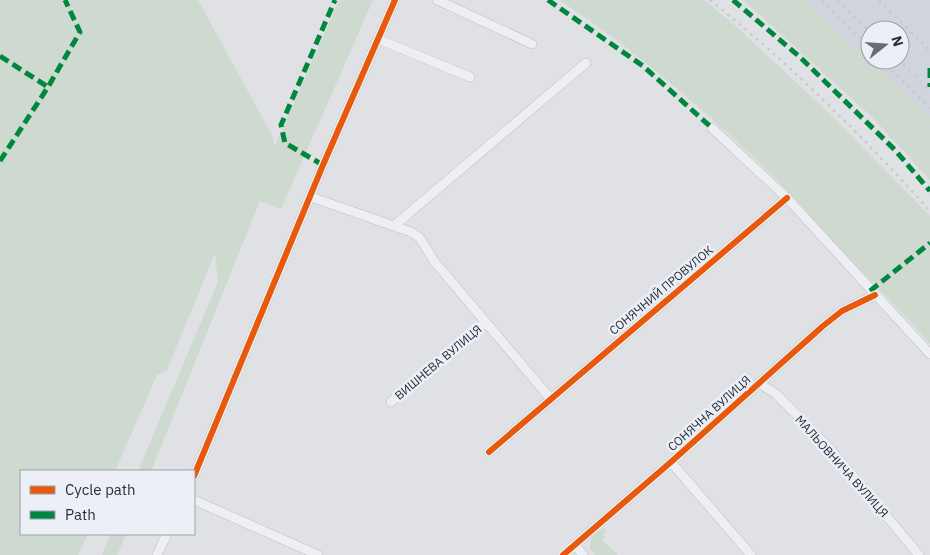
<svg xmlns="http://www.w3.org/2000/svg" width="930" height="555" font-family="'IBM Plex Sans',sans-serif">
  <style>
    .built { fill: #d0d4dc; fill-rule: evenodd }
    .green { fill: #ced9cf }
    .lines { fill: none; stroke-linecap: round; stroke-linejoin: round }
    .minor-casing { stroke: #bdbfc3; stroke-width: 10 }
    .minor { stroke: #eeeff2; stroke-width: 9 }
    .rail { stroke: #c7c9cd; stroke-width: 2.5; stroke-dasharray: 2.5 5; stroke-linecap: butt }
    .quiet { stroke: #00873e; stroke-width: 5; stroke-dasharray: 10 5; stroke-linecap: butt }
    .cycleway-casing { stroke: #eceff5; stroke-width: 9 }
    .cycleway { stroke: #e8590c; stroke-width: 6 }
    .labels { text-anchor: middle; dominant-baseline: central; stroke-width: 5; stroke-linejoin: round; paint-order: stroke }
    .street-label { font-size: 12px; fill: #252d3f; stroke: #eceff5 }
  </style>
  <rect width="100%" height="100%" fill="#dfe1e5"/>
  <path class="built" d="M805,0H930V118ZM870,30H900V60H870Z"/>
  <path class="green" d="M0,0H198L274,139V148L339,0H373L281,209L260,201L151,471H138L218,282L215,253L167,370L157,375L115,471H21V534H88L78,555H0Z
    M559,0H704L737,27L831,115L930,216V344C904,314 877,287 850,259C829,238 811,215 791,194C720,123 643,55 559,0Z
    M743,0H805L930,118V180L872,117Z
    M604,528L607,531L603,535L605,538L602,540L618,555H595L590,549L591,538Z
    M111,534H126L117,555H102Z"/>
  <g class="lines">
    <defs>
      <path id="minor" d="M437,0L532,44
        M378,39L470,77
        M712,128L787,198L930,354
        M311,197L411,232L420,238L434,261L550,398
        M395,225L586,63
        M759,383L776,394L831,450L919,555
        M391,402L486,322
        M489,452L787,198
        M671,462L751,555
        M194,476L323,165L395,0
        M194,500L318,555
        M575,545L583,555
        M157,555L167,534
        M563,555L671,462L823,326L842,311L875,295"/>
    </defs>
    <use href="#minor" class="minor-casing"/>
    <use href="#minor" class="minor"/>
    <path class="rail" d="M710,0C789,63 863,136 930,211
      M822,0L870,49
      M838,0L870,32
      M879,0L930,51
      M881,60L930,108
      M898,60L930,91"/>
    <path class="quiet" d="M548,0L643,66L712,128
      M733,0L801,58L895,150L930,191
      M0,56L48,87
      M930,68V87
      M0,161L48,87L80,32L65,0
      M323,165L285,143L281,125L335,0
      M870,291L930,243"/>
    <defs>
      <path id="cycleway" d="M489,452L787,198
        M194,476L323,165L395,0
        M563,555L671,462L823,326L842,311L875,295"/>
    </defs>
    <use href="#cycleway" class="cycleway-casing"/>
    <use href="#cycleway" class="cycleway"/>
  </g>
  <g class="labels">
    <g class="street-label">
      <text transform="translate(661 290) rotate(-40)">СОНЯЧНИЙ ПРОВУЛОК</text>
      <text transform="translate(438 362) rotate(-40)">ВИШНЕВА ВУЛИЦЯ</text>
      <text transform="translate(709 413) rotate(-42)">СОНЯЧНА ВУЛИЦЯ</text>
      <text transform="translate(842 466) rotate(48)">МАЛЬОВНИЧА ВУЛИЦЯ</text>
    </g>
  </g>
  <rect x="20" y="470" width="175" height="65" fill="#eceff5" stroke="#9ca1ac"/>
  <rect x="30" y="486" width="25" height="8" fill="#e8590c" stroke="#9ca1ac"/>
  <text x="65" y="495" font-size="15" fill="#252d3f">Cycle path</text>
  <rect x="30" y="511" width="25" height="8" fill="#00873e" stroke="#9ca1ac"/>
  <text x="65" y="520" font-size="15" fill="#252d3f">Path</text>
  <g transform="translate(885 45) rotate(73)"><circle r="24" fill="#eceff5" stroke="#9ca1ac"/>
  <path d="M0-4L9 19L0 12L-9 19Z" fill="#666c79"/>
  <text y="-8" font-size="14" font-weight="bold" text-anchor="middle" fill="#252d3f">N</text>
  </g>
</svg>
